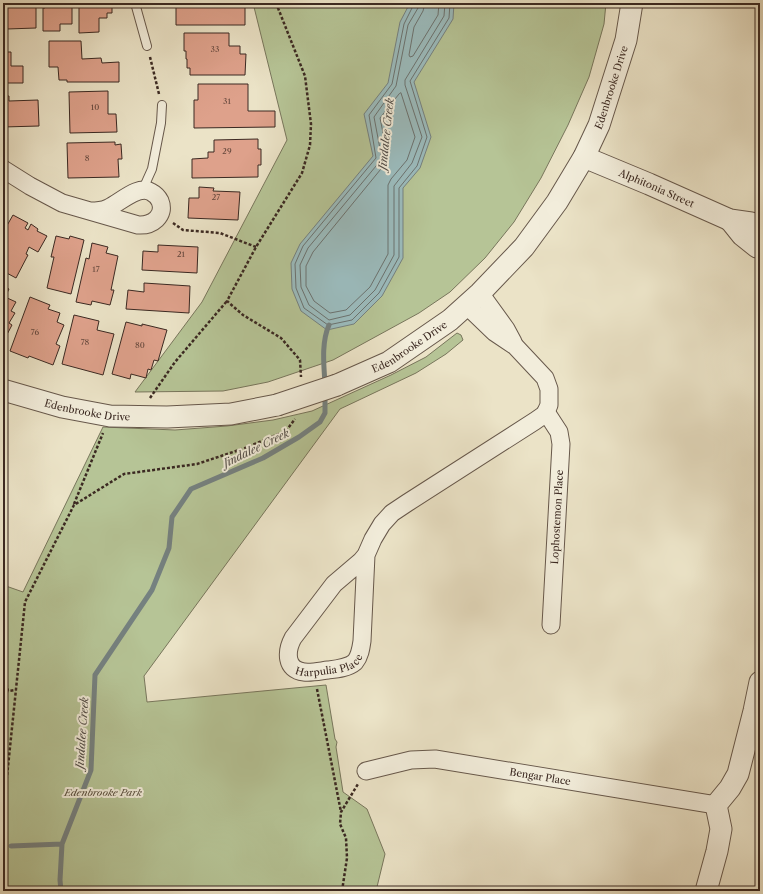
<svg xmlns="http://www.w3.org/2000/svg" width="763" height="894" font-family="'Libre Caslon Text',serif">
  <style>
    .green { fill: #b6c496; stroke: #78765c }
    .water { fill: #9bbcbe; stroke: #758180 }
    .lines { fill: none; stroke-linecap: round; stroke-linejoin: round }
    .shore { stroke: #6b7270; stroke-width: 1 }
    .stream { stroke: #758180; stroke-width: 5 }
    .building { fill: #dea18b; stroke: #3b2922 }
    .service-casing { stroke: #67584b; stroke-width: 10 }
    .minor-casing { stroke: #67584b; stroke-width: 19 }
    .tertiary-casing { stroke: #67584b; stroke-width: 23 }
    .path { stroke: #3b2922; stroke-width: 2.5; stroke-dasharray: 3 2; stroke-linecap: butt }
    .service { stroke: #f2eddb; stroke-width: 8 }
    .minor { stroke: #f2eddb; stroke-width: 17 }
    .tertiary { stroke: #f2eddb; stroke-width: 21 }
    .tertiary-bridge-casing { stroke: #67584b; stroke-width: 23; stroke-linecap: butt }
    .tertiary-bridge { stroke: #f2eddb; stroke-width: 21 }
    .labels { text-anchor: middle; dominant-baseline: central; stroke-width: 4; stroke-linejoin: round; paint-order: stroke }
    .number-label { font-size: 8px; fill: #64473c }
    .street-label { font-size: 10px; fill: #3b2922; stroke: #f2eddb }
    .park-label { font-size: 10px; font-style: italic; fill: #5a503f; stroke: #f2eddb }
    .water-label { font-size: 11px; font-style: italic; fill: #534e49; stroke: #f2eddb }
  </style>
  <rect width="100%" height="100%" fill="#ebe3c7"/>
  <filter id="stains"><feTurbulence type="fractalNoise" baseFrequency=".005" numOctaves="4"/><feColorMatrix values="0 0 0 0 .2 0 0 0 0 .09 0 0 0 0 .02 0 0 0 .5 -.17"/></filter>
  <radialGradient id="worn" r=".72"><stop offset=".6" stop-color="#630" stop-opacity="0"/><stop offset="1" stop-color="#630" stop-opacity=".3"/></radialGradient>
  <path class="green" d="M253,3H606L604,24L589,77L568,125L541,178L514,222L485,258L450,292L419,313L333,360L268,382L223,391L135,392L202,302L287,140Z
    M457,333L461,335L463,340L446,354L416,373L340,409L144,676L147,702L326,685L335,739L337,742L336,747L343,792L367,809L385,854L376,891H3V585L23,592L103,427L175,430L227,426L273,420L312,411L391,375L426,357Z"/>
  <path class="water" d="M410,3H454L453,19L414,82L431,137L420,168L403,188V258L382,296L354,324L327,330L301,311L292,289L291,263L300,244L373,156L364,114L388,83L400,22Z"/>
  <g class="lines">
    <path class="shore" d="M414,3L413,6L404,24L392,84L369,115L376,158L303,246L295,264L296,288L304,308L328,325L352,320L379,293L399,257V188L417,166L427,137L410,81L449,18L450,3
      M419,3L418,8L408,25L396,86L374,117L381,154V160L308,248L300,265L301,287L309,305L329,320L350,315L375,290L394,255V186L412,163L422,137L405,85V80L444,16L445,3
      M425,3L423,11L414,27L409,55L410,57L413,56L438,15L439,3
      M401,93L415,137L407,160L391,179L388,185V254L370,287L346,310L330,313L314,301L306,286V266L313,252L385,164L387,153L380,118L399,94Z"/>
    <path class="stream" d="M325,384C324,366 321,343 329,325
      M11,846L62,844
      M61,891L60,880L62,844L91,770L95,675L152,590L169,548L172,517L191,489L263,458L299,437L320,422L325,413V394"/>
  </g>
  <path class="building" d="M7,3H36V28L7,29Z
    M45,3H72V24H60V31H43V8H45Z
    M79,3H112V13H107V18H99V32L79,33Z
    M179,3H245V25H176V6H179Z
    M184,33H229V46H240V54H246L245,75H190V68H187V59H186V51H184Z
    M49,41H81L82,59L101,58L102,63L119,62V82H67V80H59L58,67H49Z
    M3,52H11V66H23V83H3Z
    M198,84H248V111H275V127L194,128V100H198Z
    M108,91V114H116L117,132L70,133L69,92Z
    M3,96H9V101L38,100L39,126L3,127Z
    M258,139V149H261V165H258V177L192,178V159L208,158V152H214V140Z
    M115,142V145L121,144L122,159H118L119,177L68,178L67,143Z
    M199,187L214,188L213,191L240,192L238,220L188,218L189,198H199Z
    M13,215L28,223L25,228L28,230L31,224L38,229L37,231L47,236L38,252L29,247L26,254L28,255L16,278L3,271V236L6,230L5,229Z
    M56,236L69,239L70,236L84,240L71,294L47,288L54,257H51Z
    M92,243L108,247L106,253L118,256L111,290H114L110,305L92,301L91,305L76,302L86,258L89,259Z
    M158,245L198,247L197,273L142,270L143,251L158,252Z
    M144,283L190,286L189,313L126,309L128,290L144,292Z
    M3,286L9,289L5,297L16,302L11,311L15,313L9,323L12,325L3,342Z
    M30,297L50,305L48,309L60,313L57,322L64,325L56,344L60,346L53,365L29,356L28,358L10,351Z
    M74,315L99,321L97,330L114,334L103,375L62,364Z
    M126,322L142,326V324L167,330L158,361L154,360L151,370L148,369L146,378L131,374L130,379L112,374Z"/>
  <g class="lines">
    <defs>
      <path id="service" d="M135,3L147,46
        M143,189L152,169L161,123L162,105"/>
      <g id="minor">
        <path d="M3,169L30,186L62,203L138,225C152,226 166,216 160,201C158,197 155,194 151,192C138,184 120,203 108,208C102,211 96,211 90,211"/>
        <path d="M480,293L506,329L513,342"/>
        <path d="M546,412L559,432L561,444L551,625"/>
        <path id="s1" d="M366,555L361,561L334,584L293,638C286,651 285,670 304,672C311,673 320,671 328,670C337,669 348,668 355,662C360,656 361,648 362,641L366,555L373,539L382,524L392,513L407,503L535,421L545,414L549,405V389L545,378L515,346L494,332L467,306"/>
        <path id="s2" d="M366,771L411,760L435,759L716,805"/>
      </g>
      <g id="tertiary">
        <path id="s3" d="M584,157L649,184L730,220L751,223L760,226"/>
        <path d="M730,220L742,235L757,247"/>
        <path id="s4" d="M337,385L389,362L450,320L480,293L524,247L557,202L584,157L599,125L626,40L632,3"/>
        <path id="s5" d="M3,390L62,407L110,416L167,417L231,414L277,405"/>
        <path d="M706,891L717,851L721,829L716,805L730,788L738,774L754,711L760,682"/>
      </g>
    </defs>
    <use href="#service" class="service-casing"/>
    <use href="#minor" class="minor-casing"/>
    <use href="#tertiary" class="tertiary-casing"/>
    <path class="path" d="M276,3L305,76L311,124L310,145L302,173L256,247L227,301L243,315L281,338L300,360L301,377
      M150,57L159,94
      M173,223L183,230L220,233L256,247
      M150,398L175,362L227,301
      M74,504L103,433
      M3,669L8,691L16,690
      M317,689L341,812
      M3,815L25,602L74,505L124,474L197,464L245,448L286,431L295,419
      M342,891L347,858L346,838L340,824L341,812L358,784"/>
    <use href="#service" class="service"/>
    <use href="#minor" class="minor"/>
    <use href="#tertiary" class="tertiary"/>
    <defs>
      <path id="tertiary-bridge" d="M277,405L337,385"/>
    </defs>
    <use href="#tertiary-bridge" class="tertiary-bridge-casing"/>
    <use href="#tertiary-bridge" class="tertiary-bridge"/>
  </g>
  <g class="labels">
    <g class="number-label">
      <text x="215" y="49">33</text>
      <text x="227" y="101">31</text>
      <text x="95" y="107">10</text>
      <text x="227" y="151">29</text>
      <text x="87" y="158">8</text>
      <text x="216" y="197">27</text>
      <text x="181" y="254">21</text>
      <text x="96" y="269">17</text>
      <text x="35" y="332">76</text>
      <text x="85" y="342">78</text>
      <text x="140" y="345">80</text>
    </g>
    <g class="street-label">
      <text stroke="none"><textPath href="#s4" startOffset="418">Edenbrooke Drive</textPath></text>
      <text stroke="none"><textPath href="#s3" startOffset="79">Alphitonia Street</textPath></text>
      <text stroke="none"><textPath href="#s4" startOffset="82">Edenbrooke Drive</textPath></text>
      <text stroke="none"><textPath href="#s5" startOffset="87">Edenbrooke Drive</textPath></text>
      <text transform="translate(557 517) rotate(-87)">Lophostemon Place</text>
      <text stroke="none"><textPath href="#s1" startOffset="181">Harpulia Place</textPath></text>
      <text stroke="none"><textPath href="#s2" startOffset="177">Bengar Place</textPath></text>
    </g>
    <g class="park-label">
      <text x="103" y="792">Edenbrooke Park</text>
    </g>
    <g class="water-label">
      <text transform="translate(386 134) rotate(-84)">Jindalee Creek</text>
      <text transform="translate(256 448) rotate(-26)">Jindalee Creek</text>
      <text transform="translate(82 733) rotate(-86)">Jindalee Creek</text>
    </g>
  </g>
  <rect width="763" height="894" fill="none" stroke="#ebe3c7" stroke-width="16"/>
  <rect x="4" y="4" width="755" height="886" fill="none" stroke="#3b2922" stroke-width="2"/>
  <rect x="8" y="8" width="747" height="878" fill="none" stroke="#3b2922"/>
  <rect width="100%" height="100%" filter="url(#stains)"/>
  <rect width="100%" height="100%" fill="url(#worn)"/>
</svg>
